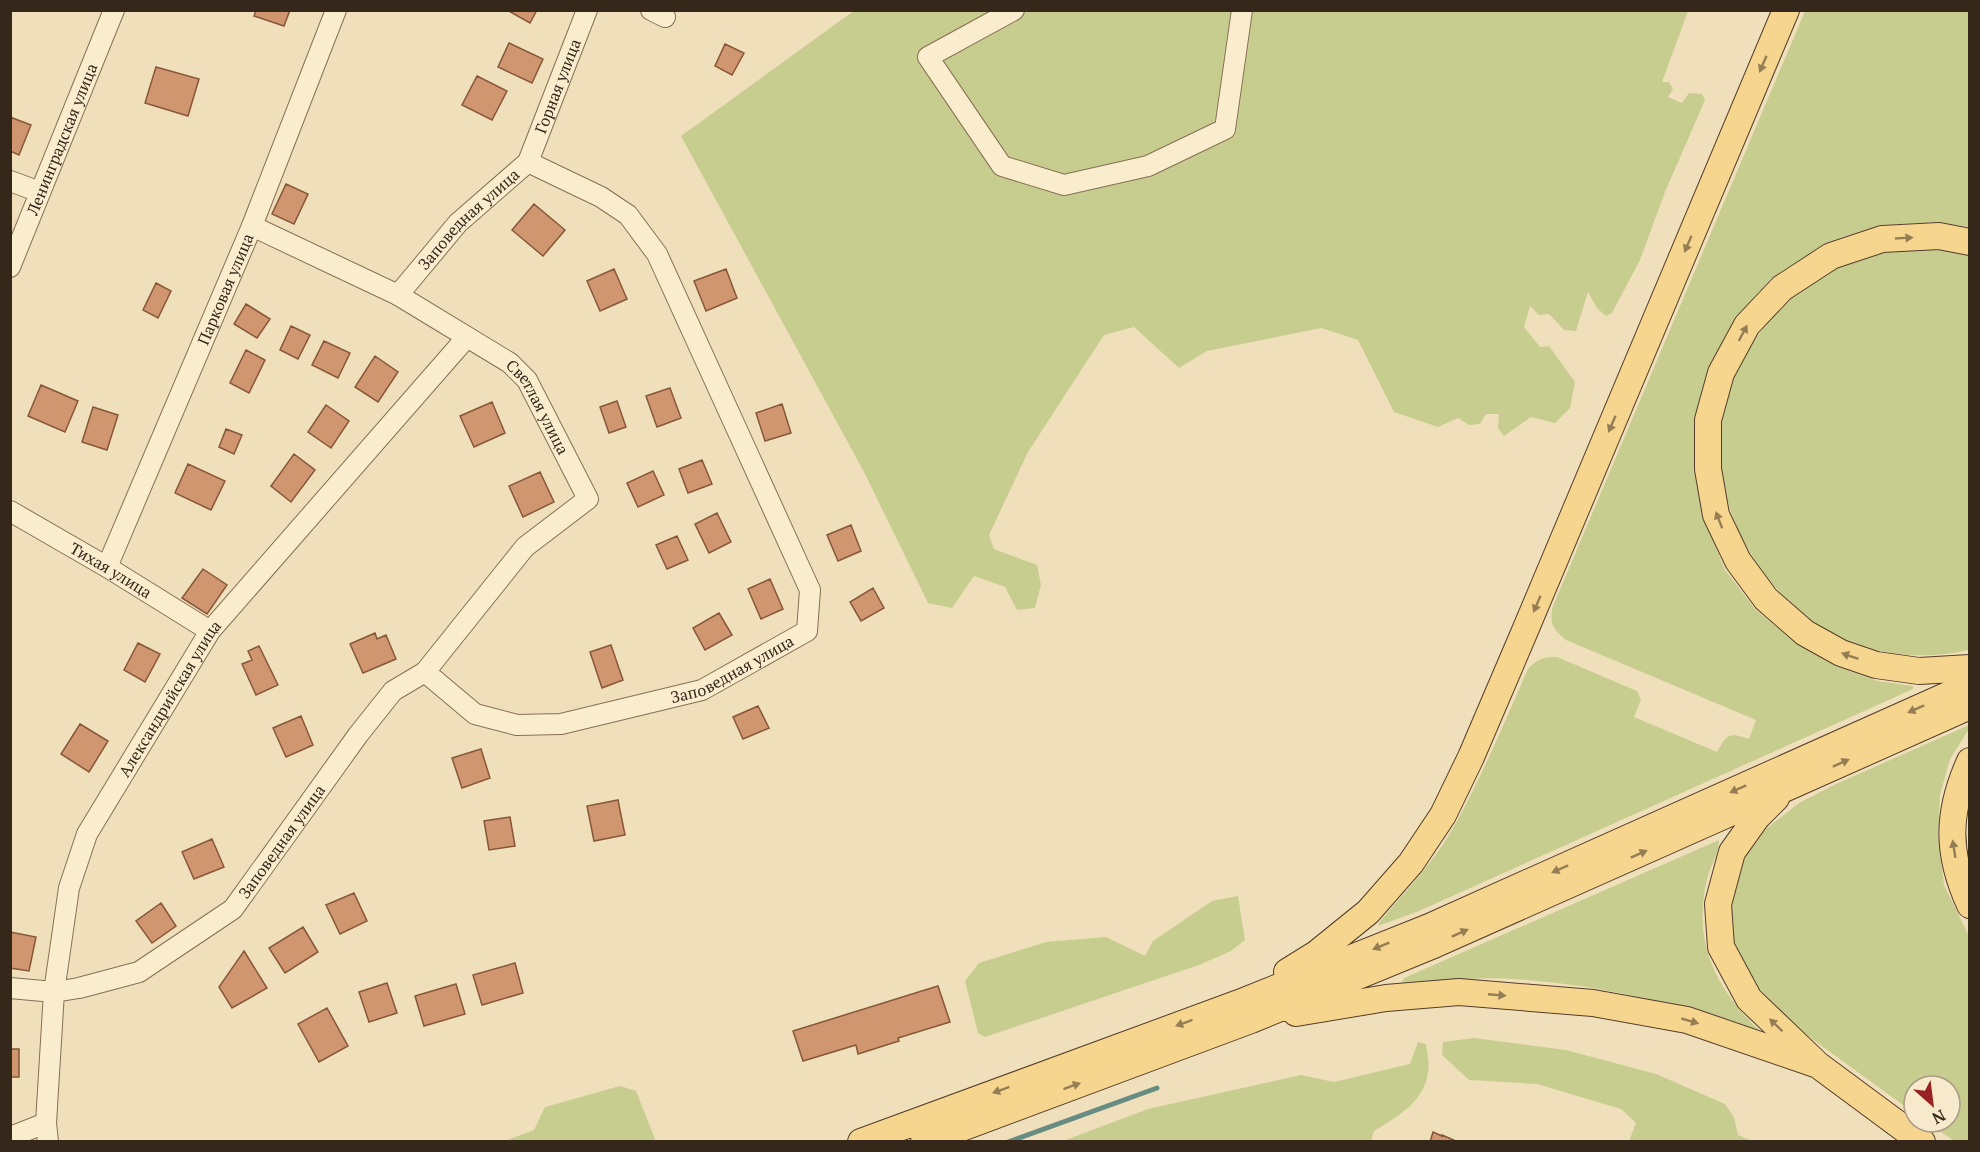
<svg xmlns="http://www.w3.org/2000/svg" width="1980" height="1152" font-family="'PT Serif',serif">
  <style>
    .green { fill: #c7cd8f }
    .lines { fill: none; stroke-linecap: round; stroke-linejoin: round }
    .stream { stroke: #678d83; stroke-width: 5 }
    .building { fill: #d0966f; stroke: #875739; stroke-width: 1.5 }
    .minor-casing { stroke: #876f54; stroke-width: 22 }
    .major-casing { stroke: #543d29; stroke-width: 28 }
    .minor { stroke: #faedce; stroke-width: 20 }
    .major { stroke: #f6d58f; stroke-width: 26 }
    .oneway { fill: #967e54 }
    .labels { text-anchor: middle; dominant-baseline: central; stroke-width: 4.5; stroke-linejoin: round; paint-order: stroke }
    .street-label { font-size: 16px; fill: #35271a; stroke: #f7e9cb }
  </style>
  <rect width="100%" height="100%" fill="#f0dfbb"/>
  <path class="green" d="M855,10L1688,11L1662,82H1669L1673,89L1668,97L1682,103L1689,93L1702,94L1705,100L1665,192L1640,260L1612,313L1606,316L1597,308L1588,292L1576,331L1564,330L1549,314L1539,315L1530,306L1524,327L1540,347L1549,346L1575,382L1570,408L1555,423L1531,417L1504,436L1498,428L1499,414H1486L1480,424L1469,425L1458,418L1438,427L1394,412L1358,340L1321,328L1207,351L1179,368L1134,327L1104,335L1028,452L989,535L994,549L1037,565L1041,585L1035,608L1017,610L1005,587L974,576L952,608L928,603L864,472L681,136Z
    M1805,11H1969V227L1938,222L1880,225L1825,243L1771,279L1735,318L1709,371L1695,418V472L1704,519L1725,570L1756,610L1798,645L1836,666L1878,681L1913,686V689L1419,911L1378,926L1380,921C1407,890 1436,860 1456,823C1483,774 1505,721 1528,669C1537,659 1543,657 1557,657L1637,691L1641,700L1634,717L1717,752C1727,734 1729,732 1749,739L1756,720L1566,640C1553,629 1549,624 1553,606Z
    M1938,248L1969,253V650C1930,659 1882,657 1845,640C1767,604 1710,512 1720,425C1725,387 1745,349 1770,320C1776,312 1782,302 1790,295C1809,279 1859,255 1884,250C1901,247 1920,248 1938,248Z
    M1969,725V729L1950,759L1940,795L1938,834L1944,885L1969,936V1141H1954L1927,1122H1950V1086H1914V1113L1786,1020L1757,991L1732,946L1728,907L1743,861L1767,828L1799,803L1836,784Z
    M1719,840C1719,854 1710,866 1707,879C1692,944 1716,989 1762,1033C1684,1006 1608,986 1526,980C1485,976 1443,980 1402,983L1404,978Z
    M1238,896L1245,940L1231,951L1199,965L985,1037L978,1033L965,981L979,963L1046,942L1106,937L1145,956L1153,941L1212,901Z
    M1474,1038L1566,1050L1656,1074L1725,1104L1734,1117L1738,1135L1753,1141H1629L1636,1123L1621,1109L1537,1084L1469,1080L1442,1055L1443,1042Z
    M1418,1042L1426,1044C1427,1053 1430,1064 1428,1073C1423,1103 1398,1116 1374,1131L1371,1141H1063L1148,1109L1301,1075L1334,1082L1410,1064Z
    M620,1086L636,1091L655,1139L654,1141H505L534,1130L545,1107Z"/>
  <g class="lines">
    <path class="stream" d="M1008,1142L1157,1088"/>
  </g>
  <path class="building" d="M256,10H290L284,26L254,16Z
    M507,10H537L530,23Z
    M509,43L543,59L532,83L498,67Z
    M725,44L744,53L732,75L715,66Z
    M156,67L199,79L188,116L145,103Z
    M477,76L507,91L492,120L462,105Z
    M10,117L31,125L19,155L10,151Z
    M286,184L308,194L294,224L272,214Z
    M534,204L565,230L543,256L512,230Z
    M614,269L627,299L600,311L587,281Z
    M726,269L737,298L706,311L694,281Z
    M156,283L171,291L158,318L143,310Z
    M246,304L270,319L257,338L234,324Z
    M291,326L310,335L298,359L280,350Z
    M324,341L350,353L338,378L312,365Z
    M246,350L265,360L249,393L230,383Z
    M375,356L398,372L378,402L355,387Z
    M41,385L78,401L65,432L28,416Z
    M670,388L681,418L657,427L646,396Z
    M617,401L626,427L609,433L600,407Z
    M492,402L505,433L474,447L460,416Z
    M782,404L791,433L765,441L756,413Z
    M326,405L349,421L331,448L308,432Z
    M93,407L118,415L107,450L82,442Z
    M226,429L242,435L234,454L219,447Z
    M294,454L315,470L291,502L271,486Z
    M702,460L712,484L688,493L679,469Z
    M188,464L225,481L211,510L175,493Z
    M653,471L664,495L638,507L627,483Z
    M540,472L554,502L523,517L509,486Z
    M717,513L731,542L709,553L695,524Z
    M851,525L861,551L838,561L827,535Z
    M677,536L688,560L667,569L656,545Z
    M203,569L227,585L207,614L182,598Z
    M770,579L783,609L761,619L748,589Z
    M873,588L884,608L861,621L850,602Z
    M719,613L732,635L705,650L693,628Z
    M375,633L377,639L386,635L396,659L363,673L350,644Z
    M138,643L160,654L145,682L124,670Z
    M611,645L623,680L602,688L590,652Z
    M259,646L278,685L256,695L242,664L252,660L248,651Z
    M758,706L769,728L743,739L733,717Z
    M301,716L313,745L286,757L273,728Z
    M80,724L108,741L89,772L61,754Z
    M481,749L490,778L462,788L452,758Z
    M618,800L625,835L594,841L587,806Z
    M510,817L515,846L489,850L484,821Z
    M212,839L224,867L194,879L182,852Z
    M354,893L367,921L340,934L326,905Z
    M161,903L176,926L152,943L136,921Z
    M303,927L318,952L285,973L269,948Z
    M10,932L36,937L29,971L10,968Z
    M244,951L267,988L232,1008L219,987Z
    M515,963L523,993L482,1005L473,975Z
    M387,983L397,1013L369,1022L359,992Z
    M456,984L465,1014L424,1026L415,996Z
    M938,986L950,1022L898,1038L899,1041L858,1054L856,1045L803,1061L793,1031Z
    M327,1008L348,1046L319,1062L298,1024Z
    M10,1049H19V1077H10Z
    M1433,1132L1442,1136V1135L1458,1142H1430Z"/>
  <g class="lines">
    <defs>
      <g id="minor">
        <path d="M651,10L665,17"/>
        <path d="M1014,10L928,57L1002,166L1064,185L1148,166L1225,129L1242,10"/>
        <path d="M10,181L40,192"/>
        <path id="s1" d="M252,226L398,295L510,363L527,380L588,499L525,547L425,672"/>
        <path id="s2" d="M10,267L114,10"/>
        <path id="s3" d="M398,295L458,223L528,162L587,10"/>
        <path id="s4" d="M10,511L107,567L210,631"/>
        <path id="s5" d="M107,567L252,226L336,10"/>
        <path id="s6" d="M10,988L54,992L79,988L139,972L233,909L358,735L393,691L425,672L475,714L517,725L561,724L702,690L807,631L810,590L657,254L628,215L601,197L528,162"/>
        <path d="M10,1137L46,1123"/>
        <path id="s7" d="M48,1142L46,1123L54,992L69,888L87,834L210,631L467,337"/>
      </g>
      <path id="major" d="M1970,242L1939,236L1882,239L1831,256L1782,288L1747,325L1721,373L1708,420V469L1716,515L1738,561L1766,599L1805,633L1841,653L1876,665L1919,671L1970,668
        M1970,761C1947,812 1946,853 1970,905
        M1776,798L1757,817L1732,852L1718,904L1721,947L1749,999L1818,1065L1922,1142
        M1287,972L1316,954L1368,912L1411,863L1443,815L1471,757L1524,633L1786,10
        M1296,1013L1386,998L1459,992L1593,1003L1687,1020L1818,1065
        M861,1142L1239,1003L1429,927L1970,685
        M924,1142L1251,1020L1436,944L1970,706"/>
    </defs>
    <use href="#minor" class="minor-casing"/>
    <use href="#major" class="major-casing"/>
    <use href="#minor" class="minor"/>
    <use href="#major" class="major"/>
  </g>
  <defs><path id="oneway-solid" d="M-6-.8H1V-3.2L6.5 0L1 3.2V.8H-6Z" transform="scale(1.5)"/></defs>
  <g class="oneway">
    <use href="#oneway-solid" transform="translate(1763 64) rotate(113)"/>
    <use href="#oneway-solid" transform="translate(1904 238) rotate(-3)"/>
    <use href="#oneway-solid" transform="translate(1688 244) rotate(113)"/>
    <use href="#oneway-solid" transform="translate(1743 333) rotate(-62)"/>
    <use href="#oneway-solid" transform="translate(1612 424) rotate(113)"/>
    <use href="#oneway-solid" transform="translate(1719 520) rotate(-111)"/>
    <use href="#oneway-solid" transform="translate(1537 604) rotate(113)"/>
    <use href="#oneway-solid" transform="translate(1850 656) rotate(-161)"/>
    <use href="#oneway-solid" transform="translate(1916 709) rotate(156)"/>
    <use href="#oneway-solid" transform="translate(1841 763) rotate(-24)"/>
    <use href="#oneway-solid" transform="translate(1738 789) rotate(156)"/>
    <use href="#oneway-solid" transform="translate(1954 849) rotate(-99)"/>
    <use href="#oneway-solid" transform="translate(1639 854) rotate(-24)"/>
    <use href="#oneway-solid" transform="translate(1560 869) rotate(156)"/>
    <use href="#oneway-solid" transform="translate(1460 933) rotate(-24)"/>
    <use href="#oneway-solid" transform="translate(1381 946) rotate(158)"/>
    <use href="#oneway-solid" transform="translate(1497 995) rotate(5)"/>
    <use href="#oneway-solid" transform="translate(1690 1021) rotate(16)"/>
    <use href="#oneway-solid" transform="translate(1184 1023) rotate(160)"/>
    <use href="#oneway-solid" transform="translate(1776 1025) rotate(-136)"/>
    <use href="#oneway-solid" transform="translate(1072 1086) rotate(-20)"/>
    <use href="#oneway-solid" transform="translate(1001 1090) rotate(160)"/>
  </g>
  <g class="labels">
    <g class="street-label">
      <text stroke="none"><textPath href="#s3" startOffset="268">Горная улица</textPath></text>
      <text stroke="none"><textPath href="#s2" startOffset="138">Ленинградская улица</textPath></text>
      <text stroke="none"><textPath href="#s3" startOffset="104">Заповедная улица</textPath></text>
      <text stroke="none"><textPath href="#s5" startOffset="302">Парковая улица</textPath></text>
      <text stroke="none"><textPath href="#s1" startOffset="345">Светлая улица</textPath></text>
      <text stroke="none"><textPath href="#s4" startOffset="117">Тихая улица</textPath></text>
      <text stroke="none"><textPath href="#s6" startOffset="886">Заповедная улица</textPath></text>
      <text stroke="none"><textPath href="#s7" startOffset="471">Александрийская улица</textPath></text>
      <text stroke="none"><textPath href="#s6" startOffset="328">Заповедная улица</textPath></text>
    </g>
  </g>
  <rect width="1980" height="1152" fill="none" stroke="#35271a" stroke-width="24"/>
  <g transform="translate(1932 1104) rotate(152)"><circle r="28" fill="#f7e9cb" stroke="#a99b84" stroke-width="1.5"/>
  <path d="M0-4.5L10 22L0 15L-10 22Z" fill="#992224"/>
  <text y="-9" font-size="16" font-weight="bold" text-anchor="middle" fill="#35271a">N</text>
  </g>
</svg>
